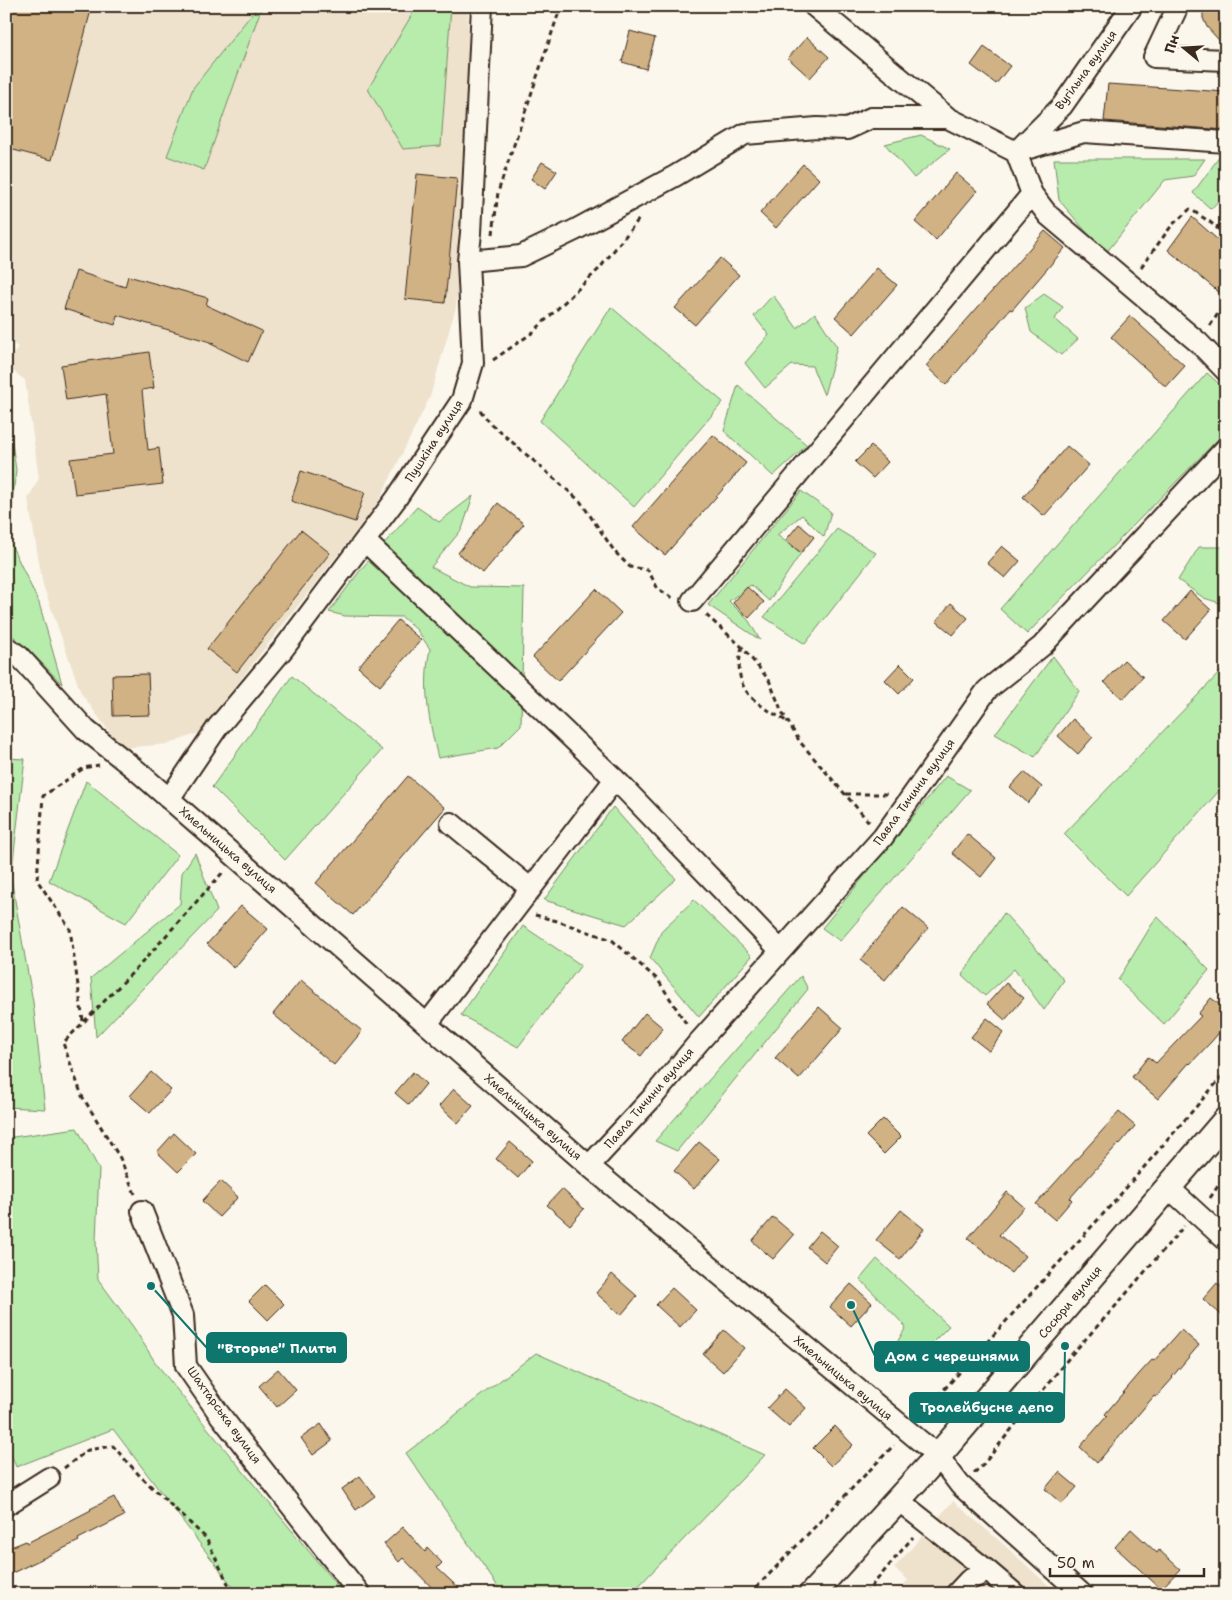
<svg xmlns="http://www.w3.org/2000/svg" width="1232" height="1600" font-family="'Shantell Sans',sans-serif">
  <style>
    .built { fill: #eee2cd }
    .green { fill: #b7ecad; stroke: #798b66 }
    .building { fill: #d1b284; stroke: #3b2a1e }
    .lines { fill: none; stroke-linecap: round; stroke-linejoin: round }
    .minor-casing { stroke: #3b2a1e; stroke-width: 24 }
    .major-casing { stroke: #3b2a1e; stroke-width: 29 }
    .path { stroke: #3b2a1e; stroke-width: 3; stroke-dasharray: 5 4; stroke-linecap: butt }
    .minor { stroke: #fbf7ec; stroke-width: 20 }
    .major { stroke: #fbf7ec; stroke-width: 25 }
    .labels { text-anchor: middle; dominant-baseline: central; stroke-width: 4; stroke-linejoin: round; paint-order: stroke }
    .street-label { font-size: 12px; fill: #3b2a1e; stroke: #fbf7ec }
    .leader { fill: none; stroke: #0f766e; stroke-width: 2 }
    .callout-dot { fill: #0f766e; stroke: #fbf7ec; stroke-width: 2 }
    .callout { fill: #0f766e; stroke: #0f766e; stroke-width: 2 }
    .callout-label { font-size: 14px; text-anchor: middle; font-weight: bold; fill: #fff }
  </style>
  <rect width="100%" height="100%" fill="#fbf7ec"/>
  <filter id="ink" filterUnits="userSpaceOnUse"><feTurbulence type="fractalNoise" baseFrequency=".02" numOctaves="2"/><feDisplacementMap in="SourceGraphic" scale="10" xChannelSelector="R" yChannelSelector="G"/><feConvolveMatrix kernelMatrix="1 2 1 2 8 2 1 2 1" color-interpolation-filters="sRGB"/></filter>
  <g filter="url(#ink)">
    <path class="built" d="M6,6H468V129L456,307L430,397L378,503L199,733L169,744L121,748L81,693L43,585L28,499L39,478L25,380L6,366L18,347L6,339Z
      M953,1501L1003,1544L1058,1594H896L908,1580L894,1568Z"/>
    <path class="green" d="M258,6H262L204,170L167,156L193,88Z
      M417,6H451L441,146L403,149L368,89Z
      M921,135L950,149L914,178L885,144Z
      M1220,156H1226V192L1211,209L1193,193Z
      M1054,159H1205L1193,176L1165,180L1105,254L1059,200Z
      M1044,294L1063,307L1055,319L1078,339L1061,355L1031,332L1025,308Z
      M773,295L797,328L815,313L837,347L824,395L812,366L792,365L765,388L745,363L769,335L754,316Z
      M611,307L723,402L634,507L540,421Z
      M1207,373L1226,390V431L1027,634L1000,609Z
      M738,385L807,445L773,476L724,431Z
      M6,402L16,470L8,538L39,603L62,684L28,649L6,630Z
      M801,491L831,512L824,537L802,515L777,535L801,553L769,601L751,585L729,601L749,621L760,640L708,605Z
      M473,496L462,529L431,567L470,587L524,588L521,725L498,748L438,758C429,721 422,687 430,649L417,630L402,617L345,616L329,612L362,568L417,507L439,522Z
      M837,529L876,553L805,644L764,617Z
      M1199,547H1224L1226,549V605L1204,598L1178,580Z
      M1053,656L1079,691L1035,757L995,734Z
      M1226,666V783L1126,896L1064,834Z
      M292,676L382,750L285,860L212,787Z
      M6,758L25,759L11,878L33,1002L45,1109L6,1107Z
      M946,776L970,790L840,941L822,928Z
      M86,781L178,855L126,923L49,881Z
      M613,807L676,879L626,925L544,900Z
      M195,853L217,911L96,1037L91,978L180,904L182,873Z
      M694,900L752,956L699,1017L650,958L662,930Z
      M1004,913L1064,980L1044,1010L1014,969L985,996L962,975Z
      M1157,916L1209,970L1164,1024L1118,980Z
      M523,926L581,965L518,1047L461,1015Z
      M801,976L808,989L677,1151L655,1141Z
      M77,1128L99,1169L96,1241L98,1279L134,1328L155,1362L205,1425L340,1589L332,1594H238L113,1429L16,1467L6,1441V1138Z
      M877,1259L949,1326L909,1366L891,1353L906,1327L860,1279Z
      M536,1353L765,1455L631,1594H503L406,1453Z"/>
    <path class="building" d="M6,6H92L52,160L6,148Z
      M1203,6H1226V48L1207,27L1203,18Z
      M630,31L655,38L646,69L622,62Z
      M807,37L829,57L810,78L788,58Z
      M984,47L1010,66L996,84L971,65Z
      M1108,84L1226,92V130L1104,121Z
      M542,162L557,171L545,189L531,179Z
      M803,164L819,179L776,228L760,213Z
      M956,173L977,191L936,240L915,222Z
      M417,174L457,178L445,303L405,299Z
      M1192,217L1226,247V298L1168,250Z
      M1045,231L1065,248L1012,310L1010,309L946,385L926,366Z
      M720,258L739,275L695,325L675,308Z
      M877,268L897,285L854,334L835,317Z
      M76,271L125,287L128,276L208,298L206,305L262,331L248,362L209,343H214L117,315L115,325L64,309Z
      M1130,316L1185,366L1166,387L1111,337Z
      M149,352L154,388L142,390L148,450L159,448L163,484L75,494L70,459L113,454L106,394L66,400L61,365Z
      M713,435L746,463L665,555L633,527Z
      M871,446L888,462L873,478L855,462Z
      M1067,446L1089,465L1044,516L1023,497Z
      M301,471L365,492L355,522L291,501Z
      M498,503L524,524L483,573L458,553Z
      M799,524L814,537L801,553L786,540Z
      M301,530L330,553L237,672L207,649Z
      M1002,546L1020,561L1005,578L987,563Z
      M747,587L764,602L749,618L733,603Z
      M596,589L621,613L558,681L533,657Z
      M1190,591L1211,610L1185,639L1164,621Z
      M951,603L968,618L953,635L936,621Z
      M398,620L421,640L380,686L358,667Z
      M1124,660L1143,677L1123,699L1104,682Z
      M900,664L914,678L899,694L885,680Z
      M148,674L150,715L113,716L112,675Z
      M1073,719L1093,737L1078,754L1058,736Z
      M1024,772L1042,787L1028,803L1010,787Z
      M408,776L445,808L353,915L316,883Z
      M967,834L996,858L981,877L952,853Z
      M241,906L268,929L234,968L207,944Z
      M903,907L928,928L885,980L860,960Z
      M301,980L362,1031L334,1065L273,1014Z
      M1006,983L1024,998L1005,1020L987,1004Z
      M1211,998L1226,1009V1024L1212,1041L1190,1064L1189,1063L1158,1099L1132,1077L1148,1057L1156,1063L1201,1016L1198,1014Z
      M819,1007L843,1028L799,1079L775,1058Z
      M645,1013L663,1028L641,1056L622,1042Z
      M987,1018L1004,1032L989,1051L971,1037Z
      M151,1072L171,1090L150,1113L130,1096Z
      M413,1072L426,1084L409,1105L395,1093Z
      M454,1089L473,1106L458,1123L439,1106Z
      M1119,1112L1135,1126L1119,1145L1118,1144L1070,1198L1072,1200L1055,1220L1036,1204Z
      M883,1119L901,1137L884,1154L866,1136Z
      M174,1133L196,1154L178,1172L157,1152Z
      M510,1142L532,1161L518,1178L496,1159Z
      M699,1142L720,1159L694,1189L674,1171Z
      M221,1181L238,1197L219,1217L202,1201Z
      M562,1189L584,1209L570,1225L547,1205Z
      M1007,1192L1024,1207L999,1235L1025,1256L1011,1273L968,1238Z
      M901,1210L924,1229L900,1259L876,1240Z
      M773,1217L794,1235L773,1259L752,1241Z
      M820,1231L838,1246L825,1262L807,1247Z
      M612,1274L637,1296L621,1315L596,1293Z
      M1217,1283L1226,1291V1319L1203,1299Z
      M851,1284L872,1303L851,1326L830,1307Z
      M265,1285L284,1304L268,1320L249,1301Z
      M672,1288L696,1310L680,1327L656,1305Z
      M724,1330L744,1348L723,1372L703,1354Z
      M1181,1330L1199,1345L1172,1377L1173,1378L1156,1397L1154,1396L1097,1463L1080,1447L1107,1416L1105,1414L1140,1373L1152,1360L1154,1361Z
      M278,1369L296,1390L277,1407L259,1386Z
      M785,1389L806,1408L789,1427L767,1408Z
      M321,1424L332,1441L313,1455L301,1438Z
      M835,1426L853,1445L831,1466L813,1448Z
      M1059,1472L1077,1487L1062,1504L1045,1489Z
      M360,1476L375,1496L356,1510L342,1489Z
      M114,1497L124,1516L78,1539L79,1541L52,1554L6,1576V1549L26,1541L27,1543L91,1510L90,1509Z
      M403,1527L425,1552L428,1548L442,1563L437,1568L465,1594H438L403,1558L399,1562L384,1544Z
      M1131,1529L1157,1553L1159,1550L1180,1569L1161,1589L1115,1547Z"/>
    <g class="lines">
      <defs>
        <path id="minor" d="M814,6L948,118L1016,152L1032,194L1048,215L1199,343L1226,371
          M1178,6L1154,57L1226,60
          M1017,151L1062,106L1132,6
          M1016,152L1084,132L1226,142
          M468,261L521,256L575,230L675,176L745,134L817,128L847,129L871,118H948
          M365,541L621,785L780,950
          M692,601L1032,194
          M6,647L19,656L86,730L135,769L589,1166L938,1456L960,1485L1082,1594
          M169,799L217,728L284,648L396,499L462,400L473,363L468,261L471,233L482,6
          M451,823L531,889
          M427,1024L615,779
          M589,1166L652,1098L698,1043L883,837L987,690L1042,646L1226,448
          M1168,1187L1226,1240
          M142,1211L183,1315L186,1366L220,1415L360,1594
          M898,1500L988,1571
          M6,1505L49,1478
          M956,1594L969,1580L988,1571L1015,1594"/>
        <path id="major" d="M812,1594L938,1456L1226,1120"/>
      </defs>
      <use href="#minor" class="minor-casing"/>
      <use href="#major" class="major-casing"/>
      <path class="path" d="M1216,227L1226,224
        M493,234L498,192L561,6
        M1141,267L1172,225L1190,209L1210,222L1226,236
        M1210,326L1226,301
        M493,360L532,333L599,269L639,219
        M480,410L490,423L580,501L615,552L630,567L648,570L658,589L673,598
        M706,615L742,647L769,680L782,712L800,742L869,822
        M742,647C731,691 754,702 788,722
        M846,794H889
        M535,915L557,921L612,940L658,980L687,1025
        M83,1021L70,929L37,880L43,796L84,768L99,765
        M135,1194L120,1158L82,1096L63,1043L138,967L224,871
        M1210,1198L1226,1174
        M920,1416L1114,1202L1226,1072
        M64,1468L88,1450L113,1446L140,1476L206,1538L233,1594
        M974,1473L982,1466L1072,1354L1113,1309L1184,1226
        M750,1594L894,1445
        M865,1594L913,1537"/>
      <use href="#minor" class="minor"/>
      <use href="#major" class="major"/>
    </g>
  </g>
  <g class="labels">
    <g class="street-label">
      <text transform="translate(1086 70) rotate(-54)">Вугільна вулиця</text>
      <text transform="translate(434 441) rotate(-57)">Пушкіна вулиця</text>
      <text transform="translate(914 792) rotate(-54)">Павла Тичини вулиця</text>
      <text transform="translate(228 850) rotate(41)">Хмельницька вулиця</text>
      <text transform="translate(649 1098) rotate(-49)">Павла Тичини вулиця</text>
      <text transform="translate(533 1117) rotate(41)">Хмельницька вулиця</text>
      <text transform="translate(1070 1302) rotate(-50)">Сосюри вулиця</text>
      <text transform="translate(843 1378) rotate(40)">Хмельницька вулиця</text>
      <text transform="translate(224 1415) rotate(54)">Шахтарська вулиця</text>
    </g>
  </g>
  <path class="leader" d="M151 1286L207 1348M851 1305L875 1356M1065 1346L1064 1407"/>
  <g class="callout-dot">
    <circle cx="151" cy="1286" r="5"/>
    <circle cx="851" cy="1305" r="5"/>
    <circle cx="1065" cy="1346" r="5"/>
  </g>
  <g class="callout">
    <rect x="207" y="1333" width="139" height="29" rx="5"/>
    <rect x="875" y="1342" width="154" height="29" rx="5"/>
    <rect x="910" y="1393" width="154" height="29" rx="5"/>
  </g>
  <g class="callout-label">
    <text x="277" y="1353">"Вторые" Плиты</text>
    <text x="952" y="1361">Дом с черешнями</text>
    <text x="987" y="1412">Тролейбусне депо</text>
  </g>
  <rect width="1232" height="1600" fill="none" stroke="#fbf7ec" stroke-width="25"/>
  <rect x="12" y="12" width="1207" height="1575" fill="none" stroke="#3b2a1e" stroke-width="2" filter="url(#ink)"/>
  <g transform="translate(1184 48) rotate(288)" stroke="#fbf7ec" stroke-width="4" paint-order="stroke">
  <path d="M0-4L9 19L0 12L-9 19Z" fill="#3b2a1e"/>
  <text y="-8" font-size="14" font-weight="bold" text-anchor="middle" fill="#3b2a1e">Пн</text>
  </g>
  <path d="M1050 1568v8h154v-8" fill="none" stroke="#3b2a1e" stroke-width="2.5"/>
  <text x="1057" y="1568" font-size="15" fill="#3b2a1e" stroke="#fbf7ec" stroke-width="4" paint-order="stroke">50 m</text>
</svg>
